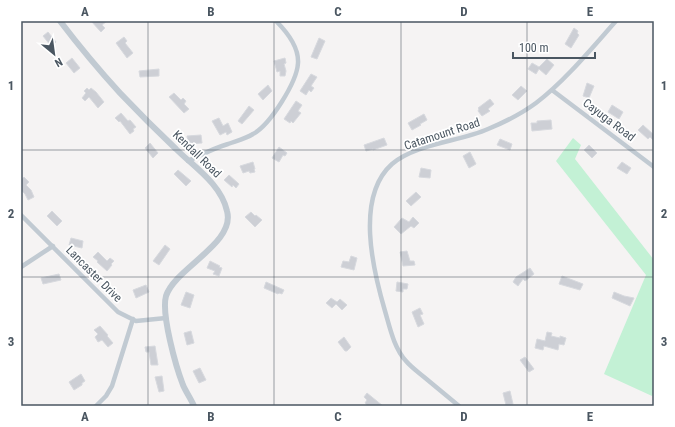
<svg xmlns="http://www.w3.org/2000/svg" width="675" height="427" font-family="'Roboto Condensed',sans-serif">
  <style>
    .green { fill: #c3f1d5 }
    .building { fill: #cdcfd5; stroke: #d7d9de }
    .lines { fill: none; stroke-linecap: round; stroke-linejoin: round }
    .minor { stroke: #c1cad2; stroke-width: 4.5 }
    .tertiary { stroke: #c1cad2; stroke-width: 6 }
    .grid { fill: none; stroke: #4a5661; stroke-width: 1; stroke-opacity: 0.55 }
    .labels { text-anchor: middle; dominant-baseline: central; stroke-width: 3.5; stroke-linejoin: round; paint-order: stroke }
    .street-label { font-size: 12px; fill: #4a5661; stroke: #fff }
    .neatline { fill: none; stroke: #4a5661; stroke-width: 1.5 }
    .grid-label { font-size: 13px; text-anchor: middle; font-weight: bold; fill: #4a5661 }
  </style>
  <rect width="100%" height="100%" fill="#f5f3f3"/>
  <path class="green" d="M573,138L581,145L575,159L654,260V392L652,396L604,374L646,275L556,161Z"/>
  <path class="building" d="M91,21H107L102,25L105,28L101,32Z
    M574,28L578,31L577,33L579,35L571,48L565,44Z
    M48,32L56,42L51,46L43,36Z
    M124,37L127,41L125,43L133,53L127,58L116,43Z
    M319,38L325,41L317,59L311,57Z
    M72,58L80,68L74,73L66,63Z
    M285,58L286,63L284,64L286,71L285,76H280V71L277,72L274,61Z
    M547,59L554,65L546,75L539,69L536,74L528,69L532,63L539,67Z
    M159,69V76L140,77L139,71Z
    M311,74L317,77L311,86L314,88L311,92L309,90L306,95L300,91Z
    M587,83L594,86L589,98L583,96Z
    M268,85L272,91L263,100L258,94Z
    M521,86L527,91L518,100L512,95Z
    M87,88L89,90L91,88L96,92L104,102L98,108L89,97L85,101L82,98L86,93L84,91Z
    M174,93L181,100L183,98L186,101L184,104L189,109L184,113L169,97Z
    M490,99L494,104L488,109L490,111L482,116L478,111L479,109L478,108Z
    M296,101L302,105L298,111L301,113L293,123L291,121L290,123L284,119Z
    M612,105L623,112L619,119L608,112Z
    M249,106L254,110L242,124L238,121Z
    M121,113L128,121L130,120L136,127L133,129L134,131L130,134L120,121L119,122L115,118Z
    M424,114L427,120L420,124L421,125L412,130L408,123Z
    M219,118L223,126L228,123L232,132L227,135L226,132L220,135L212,121Z
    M551,120L552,129L532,131L531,123H537V121Z
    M643,125L654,135V141L650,137L648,139L638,130Z
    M201,135L202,143L188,144L187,136Z
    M384,138L387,145L373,150V149L366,151L364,145Z
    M500,139L512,144L510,150L497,145Z
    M150,143L158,153L153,158L145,148Z
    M589,145L597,153L592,158L584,150Z
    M279,147L287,153L285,156L283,155L279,162L272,158Z
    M470,152L476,164L469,168L463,156Z
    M253,162L255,169H254L255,172L250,173L249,171L243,173L240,166Z
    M622,162L631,168L627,174L617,168Z
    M421,168L431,170L430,178L419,177Z
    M178,170L191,181L186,186L174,174Z
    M229,175L239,184L236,188L233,185L232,187L224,180Z
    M24,177L29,182L26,185L31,190L34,197L28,200L25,194L21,190V180Z
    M416,192L421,197L411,206L406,201Z
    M52,211L62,221L57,226L47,216Z
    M251,212L255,216L256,215L262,220L255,227L245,217Z
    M413,217L419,223L414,228L411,226L401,234L394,227L402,218L409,222Z
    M71,238L83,241L82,248L69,245Z
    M165,245L170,249L159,265L153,261Z
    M407,251L410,261H414L415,265L403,266L400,252Z
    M98,252L107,261L110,258L114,261L111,264L112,265L107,271L97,262L98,261L93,257Z
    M351,256L357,258L354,270L341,267L343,261L349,262Z
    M210,261L220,266L219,267L222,268L219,276L213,274L215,271L207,268Z
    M530,268L534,274L525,281L523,279L518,286L513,282L516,277Z
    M59,274L61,280L43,284L41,278Z
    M562,276L583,284L580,290L559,284Z
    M266,282L284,290L282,294L279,293L278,294L264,288Z
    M397,282L408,284L407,289H403V292L396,291Z
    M146,285L149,292L136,298L133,290Z
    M186,292L194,295L190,308L181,305Z
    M614,292L624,296L634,298L630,306L612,298Z
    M331,298L337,302L340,299L347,305L342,310L336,304L332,308L326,303Z
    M420,308L423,314L420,315L424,324L418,327L412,312Z
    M100,326L108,335L107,336L113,343L108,347L102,340L98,342L95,337L98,334L94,330Z
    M191,331L194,343L187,345L184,333Z
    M547,332L552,333L551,336L560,338V336L566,338L564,345L559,344L558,350L544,346L543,350L535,348L537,339L545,341Z
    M344,337L351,347L347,351H345L338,342Z
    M155,346L158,365H151L149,352H146L145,347Z
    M525,357L534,369L529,372L520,360Z
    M200,368L206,380L199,383L193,371Z
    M81,374L85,381L82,383V385L74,390L69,382Z
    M162,376L164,391L159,392L155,377Z
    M510,391L513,404L506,405L503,393Z
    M367,393L383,406H368L365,403L367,400L364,397Z"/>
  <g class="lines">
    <path class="minor" d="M552,90L654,167
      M188,161C201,155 214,148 228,144C236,141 245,139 253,134C270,125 297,82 298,63C299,47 287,32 276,21
      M21,215L118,312L136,321L166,318
      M21,267L53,246
      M96,406L106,396L112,386L133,319
      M459,406C447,396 436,387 424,377C418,372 411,367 406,361C394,348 390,328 385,311C373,270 355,197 392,164C417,143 459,142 488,129C505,122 521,114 536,103C564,82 592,48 616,21"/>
    <path class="tertiary" d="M60,21C79,46 99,70 120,93C138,112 157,131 176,149C194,167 221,184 227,211C236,243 175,268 166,296C161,314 176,367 183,385C186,392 191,399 194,406"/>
  </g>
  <path class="grid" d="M148,21V406M274,21V406M401,21V406M527,21V406M21,150H654M21,277H654"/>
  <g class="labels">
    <g class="street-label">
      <text transform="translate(609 120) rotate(37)">Cayuga Road</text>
      <text transform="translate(442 134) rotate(-18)">Catamount Road</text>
      <text transform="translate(197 154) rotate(44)">Kendall Road</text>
      <text transform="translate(94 274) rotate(45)">Lancaster Drive</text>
    </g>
  </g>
  <rect width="675" height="427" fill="none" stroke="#ffffff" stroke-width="44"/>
  <g transform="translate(54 54) rotate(151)" stroke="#ffffff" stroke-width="3" paint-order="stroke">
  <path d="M0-3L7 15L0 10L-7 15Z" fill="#4a5661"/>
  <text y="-6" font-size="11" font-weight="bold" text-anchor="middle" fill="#4a5661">N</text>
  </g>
  <path d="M513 52v6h82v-6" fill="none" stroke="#4a5661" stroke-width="2"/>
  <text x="519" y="52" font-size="12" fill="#4a5661" stroke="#ffffff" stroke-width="3" paint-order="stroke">100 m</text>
  <rect x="22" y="22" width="631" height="383" class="neatline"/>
  <g class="grid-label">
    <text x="85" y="16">A</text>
    <text x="211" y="16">B</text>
    <text x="338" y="16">C</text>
    <text x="464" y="16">D</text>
    <text x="590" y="16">E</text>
    <text x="11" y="90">1</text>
    <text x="664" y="90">1</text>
    <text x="11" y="218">2</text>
    <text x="664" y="218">2</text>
    <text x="11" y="346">3</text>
    <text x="664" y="346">3</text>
    <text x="85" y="421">A</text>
    <text x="211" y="421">B</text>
    <text x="338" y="421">C</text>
    <text x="464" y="421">D</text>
    <text x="590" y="421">E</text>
  </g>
</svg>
